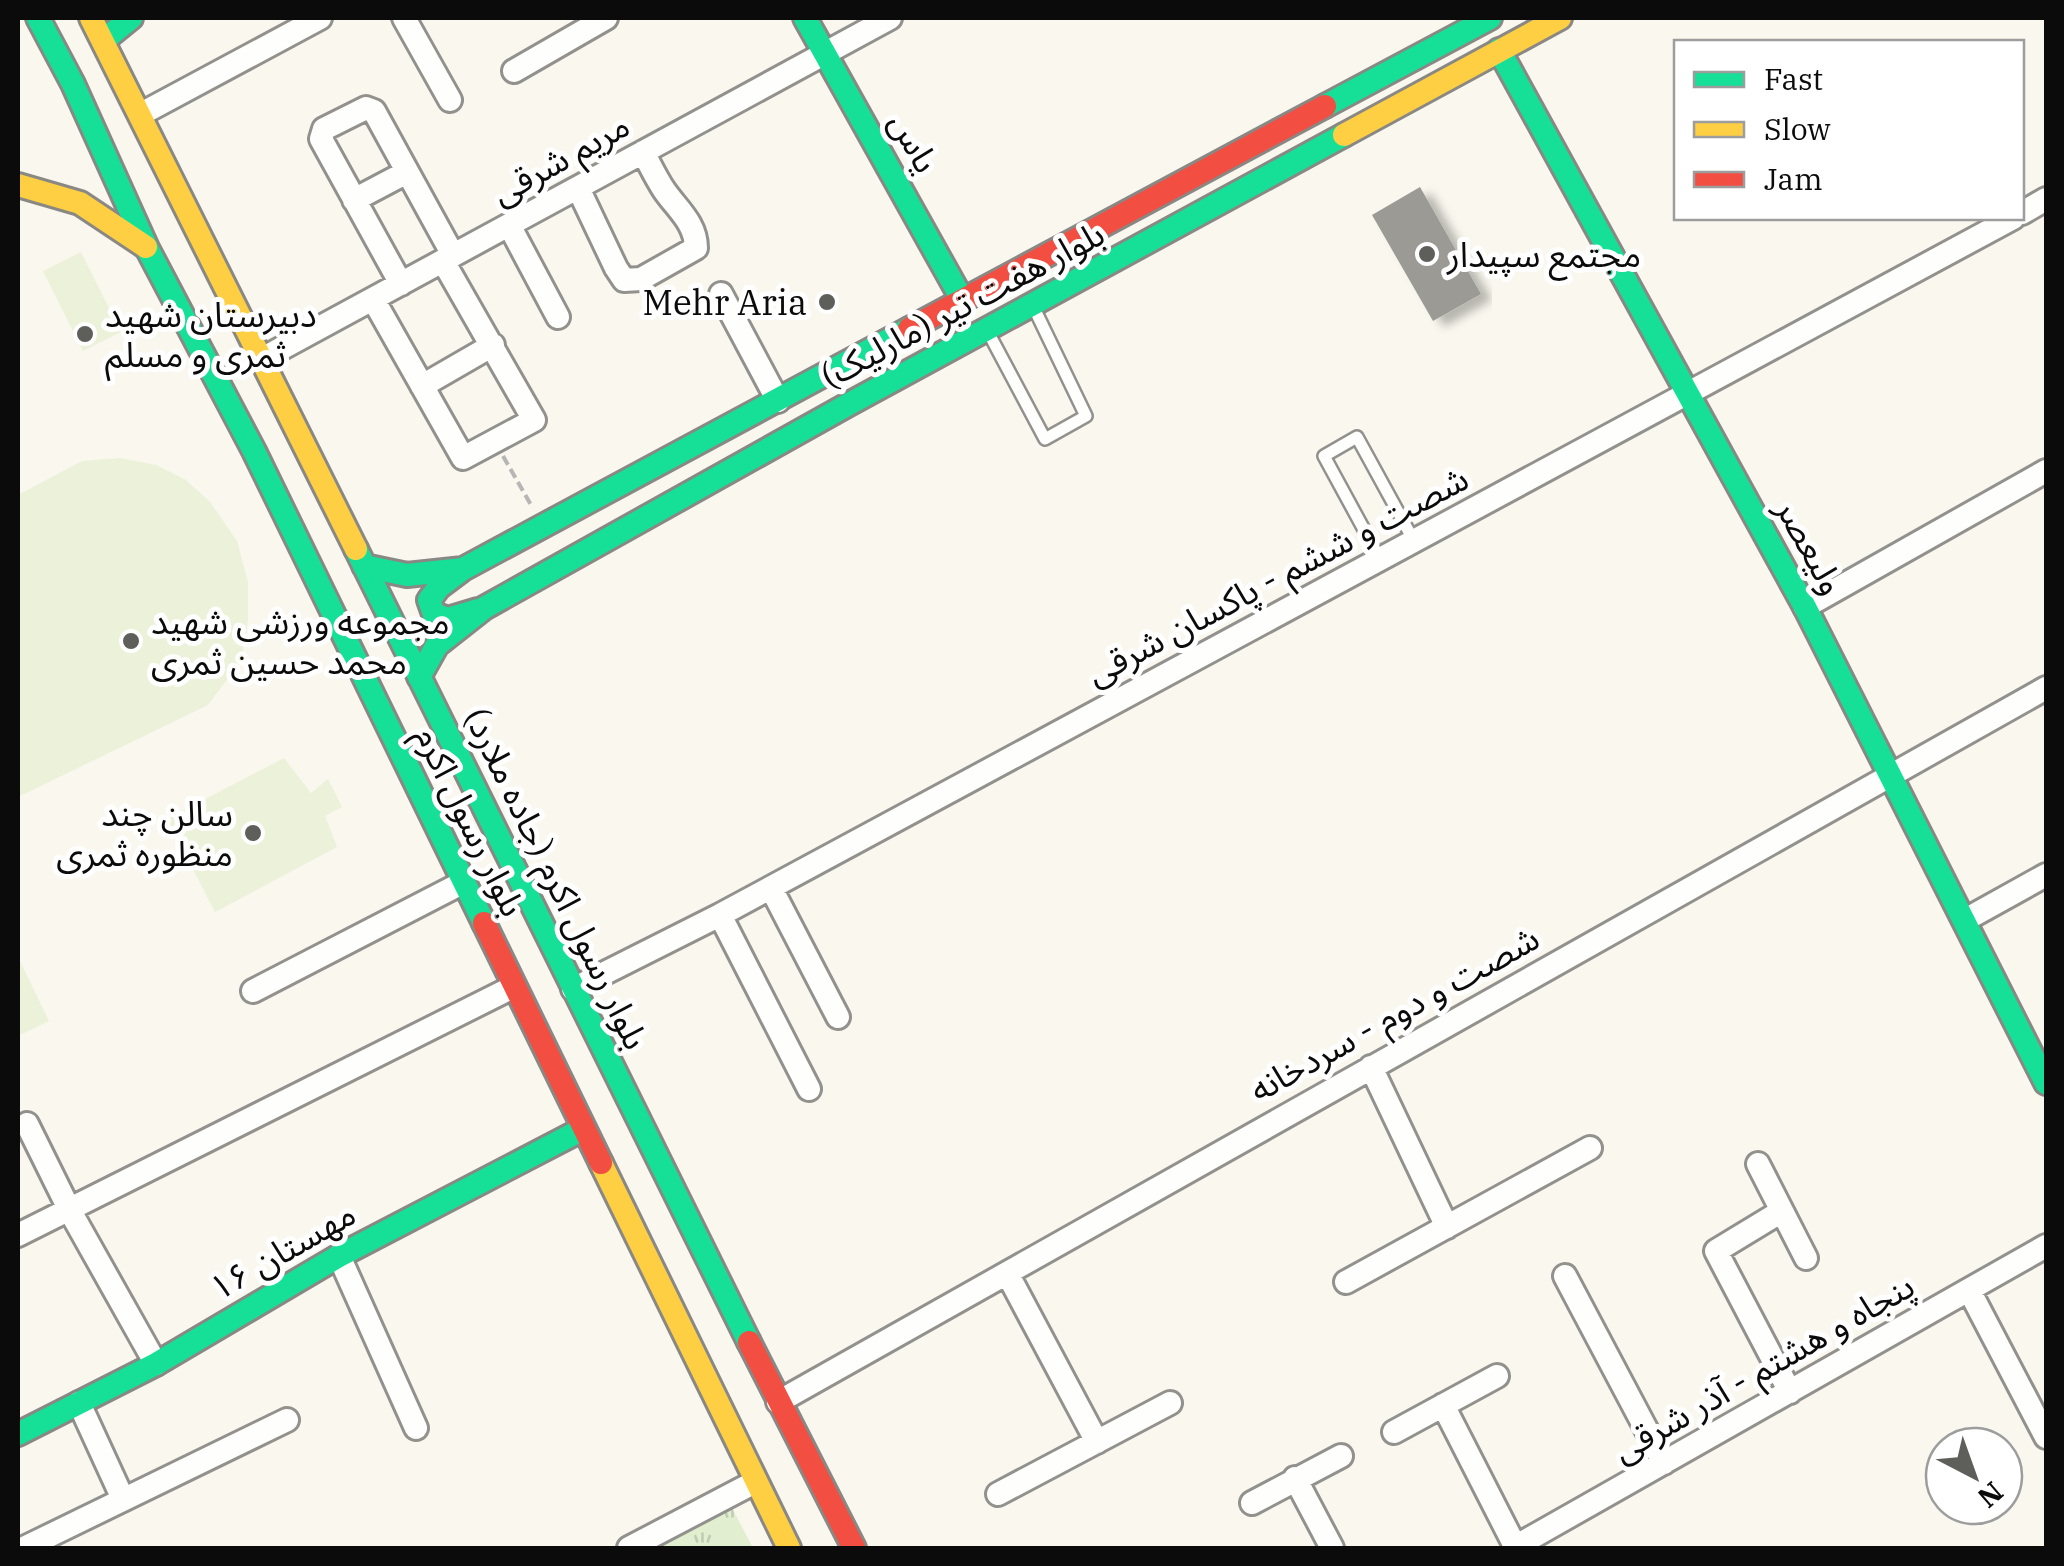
<svg xmlns="http://www.w3.org/2000/svg" width="2064" height="1566" font-family="'IBM Plex Serif','Noto Sans Arabic',serif">
  <style>
    .park { fill: url(#park-tufts) }
    .pitch { fill: #ebf2d9 }
    .building { fill: #9c9a95; filter: url(#shadow) }
    .lines { fill: none; stroke-linecap: round; stroke-linejoin: round }
    .lane-casing { stroke: #92918d; stroke-width: 16 }
    .street-casing { stroke: #92918d; stroke-width: 28 }
    .fast-casing { stroke: #898884; stroke-width: 28 }
    .slow-casing { stroke: #898884; stroke-width: 28 }
    .jam-casing { stroke: #898884; stroke-width: 28 }
    .path { stroke: #b7b6b5; stroke-width: 4; stroke-dasharray: 10 5; stroke-linecap: butt }
    .lane { stroke: #fefefc; stroke-width: 11 }
    .street { stroke: #fefefc; stroke-width: 22 }
    .fast { stroke: #16e098; stroke-width: 22 }
    .slow { stroke: #ffcf43; stroke-width: 22 }
    .jam { stroke: #f24e42; stroke-width: 22 }
    .poi-dot { fill: #5e5e5a; stroke: #fff; stroke-width: 4 }
    .labels { text-anchor: middle; dominant-baseline: central; stroke-width: 10; stroke-linejoin: round; paint-order: stroke }
    .street-label { font-size: 35px; fill: #0b0b0b; stroke: #fff }
    .poi-label { font-size: 35px; fill: #0b0b0b; stroke: #fff; text-anchor: start }
  </style>
  <defs>
    <pattern id="park-tufts" width="24" height="20" patternUnits="userSpaceOnUse" patternTransform="scale(2.5)"><rect width="24" height="20" fill="#e1eecf"/><path d="M3 7l-1-3M5 7V3M7 7l1-3M15 17l-1-3M17 17v-4M19 17l1-3" fill="none" stroke="#c0cbb0"/></pattern>
    <filter id="shadow"><feDropShadow dx="11" dy="6" stdDeviation="5" flood-color="#0004"/></filter>
  </defs>
  <rect width="100%" height="100%" fill="#f9f7ee"/>
  <path class="park" d="M732,1508L753,1548H658L657,1547Z"/>
  <path class="pitch" d="M81,252L121,332L83,351L43,271Z
    M120,458L156,465L186,480L210,502L237,541L248,582V620L241,661L208,705L18,797V495L82,461Z
    M284,758L311,793L328,779L342,807L325,816L337,847L215,912L167,819Z
    M18,957L49,1021L18,1036Z"/>
  <path class="building" d="M1420,187L1481,294L1433,321L1372,215Z"/>
  <g class="lines">
    <defs>
      <path id="lane" d="M987,330L1045,439L1086,416L1034,308
        M1380,559L1324,456L1357,437L1414,541"/>
      <path id="street" d="M404,18L450,100
        M514,71L606,18
        M141,114L320,18
        M578,188L616,268L624,280L641,279L696,248C696,223 677,209 664,190C656,178 650,165 643,152
        M354,200L407,172
        M2022,213L2046,199
        M509,225L558,317
        M401,284L321,139L324,129L366,108L374,111L453,255
        M721,294L778,401
        M373,299L463,458L534,420L443,261
        M262,359L890,18
        M422,386L493,345
        M1805,607L2046,471
        M771,888L838,1017
        M720,915L809,1089
        M1965,920L2046,875
        M573,989L720,915L2013,218
        M253,991L462,883
        M1371,1067L1447,1227
        M27,1124L70,1211L156,1364
        M1758,1164L1806,1258
        M1782,1211L1716,1251L1790,1392
        M18,1235L513,987
        M339,1256L416,1428
        M1007,1273L1097,1442
        M1565,1276L1664,1463
        M1346,1282L1590,1148
        M1969,1290L2046,1437
        M778,1402L2046,688
        M79,1403L123,1499
        M1443,1405L1516,1548
        M1394,1432L1497,1376
        M1295,1478L1332,1548
        M998,1494L1170,1403
        M1252,1503L1341,1456
        M24,1548L287,1420
        M629,1548L755,1482
        M1513,1548L2046,1246"/>
      <path id="fast" d="M38,18L73,84L147,248L254,451L484,923
        M805,18L963,301
        M104,40L131,18
        M1499,50L1805,607L2046,1083
        M1325,106L1490,18
        M356,549L749,1342
        M364,566L407,575L463,569L909,329
        M463,569L439,587L429,600L434,614L448,619L478,610
        M419,677L437,645L484,608L849,404L1344,135
        M18,1434L156,1364L339,1256L583,1129"/>
      <path id="slow" d="M91,18L356,549
        M1344,135L1560,18
        M18,185L80,203L146,247
        M601,1163L789,1548"/>
      <path id="jam" d="M909,329L1325,106
        M484,923L601,1163
        M749,1342L854,1548"/>
    </defs>
    <use href="#lane" class="lane-casing"/>
    <use href="#street" class="street-casing"/>
    <use href="#fast" class="fast-casing"/>
    <use href="#slow" class="slow-casing"/>
    <use href="#jam" class="jam-casing"/>
    <path class="path" d="M503,456L531,505"/>
    <use href="#lane" class="lane"/>
    <use href="#street" class="street"/>
    <use href="#fast" class="fast"/>
    <use href="#slow" class="slow"/>
    <use href="#jam" class="jam"/>
  </g>
  <g class="poi-dot">
    <circle cx="1427" cy="254" r="10"/>
    <circle cx="827" cy="302" r="10"/>
    <circle cx="85" cy="334" r="10"/>
    <circle cx="131" cy="641" r="10"/>
    <circle cx="253" cy="833" r="10"/>
  </g>
  <g class="labels">
    <g class="street-label">
      <text transform="translate(915 142) rotate(61)">یاس</text>
      <text transform="translate(560 158) rotate(-29)">مریم شرقی</text>
      <text transform="translate(962 304) rotate(-28)">بلوار هفت تیر (مارلیک)</text>
      <text transform="translate(1811 546) rotate(61)">ولیعصر</text>
      <text transform="translate(1277 575) rotate(-28)">شصت و ششم - پاکسان شرقی</text>
      <text transform="translate(471 821) rotate(64)">بلوار رسول اکرم</text>
      <text transform="translate(557 878) rotate(64)">بلوار رسول اکرم (جاده ملارد)</text>
      <text transform="translate(1394 1013) rotate(-29)">شصت و دوم - سردخانه</text>
      <text transform="translate(282 1250) rotate(-30)">مهستان ۱۶</text>
      <text transform="translate(1763 1367) rotate(-30)">پنجاه و هشتم - آذر شرقی</text>
    </g>
    <g class="poi-label">
      <text x="1447" y="254">مجتمع سپیدار</text>
      <text x="807" y="302" text-anchor="end">Mehr Aria</text>
      <text x="105" y="314">دبیرستان شهید<tspan x="105" dy="40">ثمری و مسلم</tspan></text>
      <text x="151" y="621">مجموعه ورزشی شهید<tspan x="151" dy="40">محمد حسین ثمری</tspan></text>
      <text x="233" y="813" text-anchor="end">سالن چند<tspan x="233" dy="40">منظوره ثمری</tspan></text>
    </g>
  </g>
  <rect width="2064" height="1566" fill="none" stroke="#0b0b0b" stroke-width="40"/>
  <rect x="1674" y="40" width="350" height="180" fill="#ffffff" stroke="#9d9d9d" stroke-width="2.5"/>
  <rect x="1694" y="72" width="50" height="15" fill="#16e098" stroke="#9d9d9d" stroke-width="2.5"/>
  <text x="1764" y="90" font-size="30" fill="#0b0b0b">Fast</text>
  <rect x="1694" y="122" width="50" height="15" fill="#ffcf43" stroke="#9d9d9d" stroke-width="2.5"/>
  <text x="1764" y="140" font-size="30" fill="#0b0b0b">Slow</text>
  <rect x="1694" y="172" width="50" height="15" fill="#f24e42" stroke="#9d9d9d" stroke-width="2.5"/>
  <text x="1764" y="190" font-size="30" fill="#0b0b0b">Jam</text>
  <g transform="translate(1974 1476) rotate(139)"><circle r="48" fill="#ffffff" stroke="#9d9d9d" stroke-width="2.5"/>
  <path d="M0-8L18 38L0 25L-18 38Z" fill="#5e5e5a"/>
  <text y="-15" font-size="28" font-weight="bold" text-anchor="middle" fill="#0b0b0b">N</text>
  </g>
</svg>
